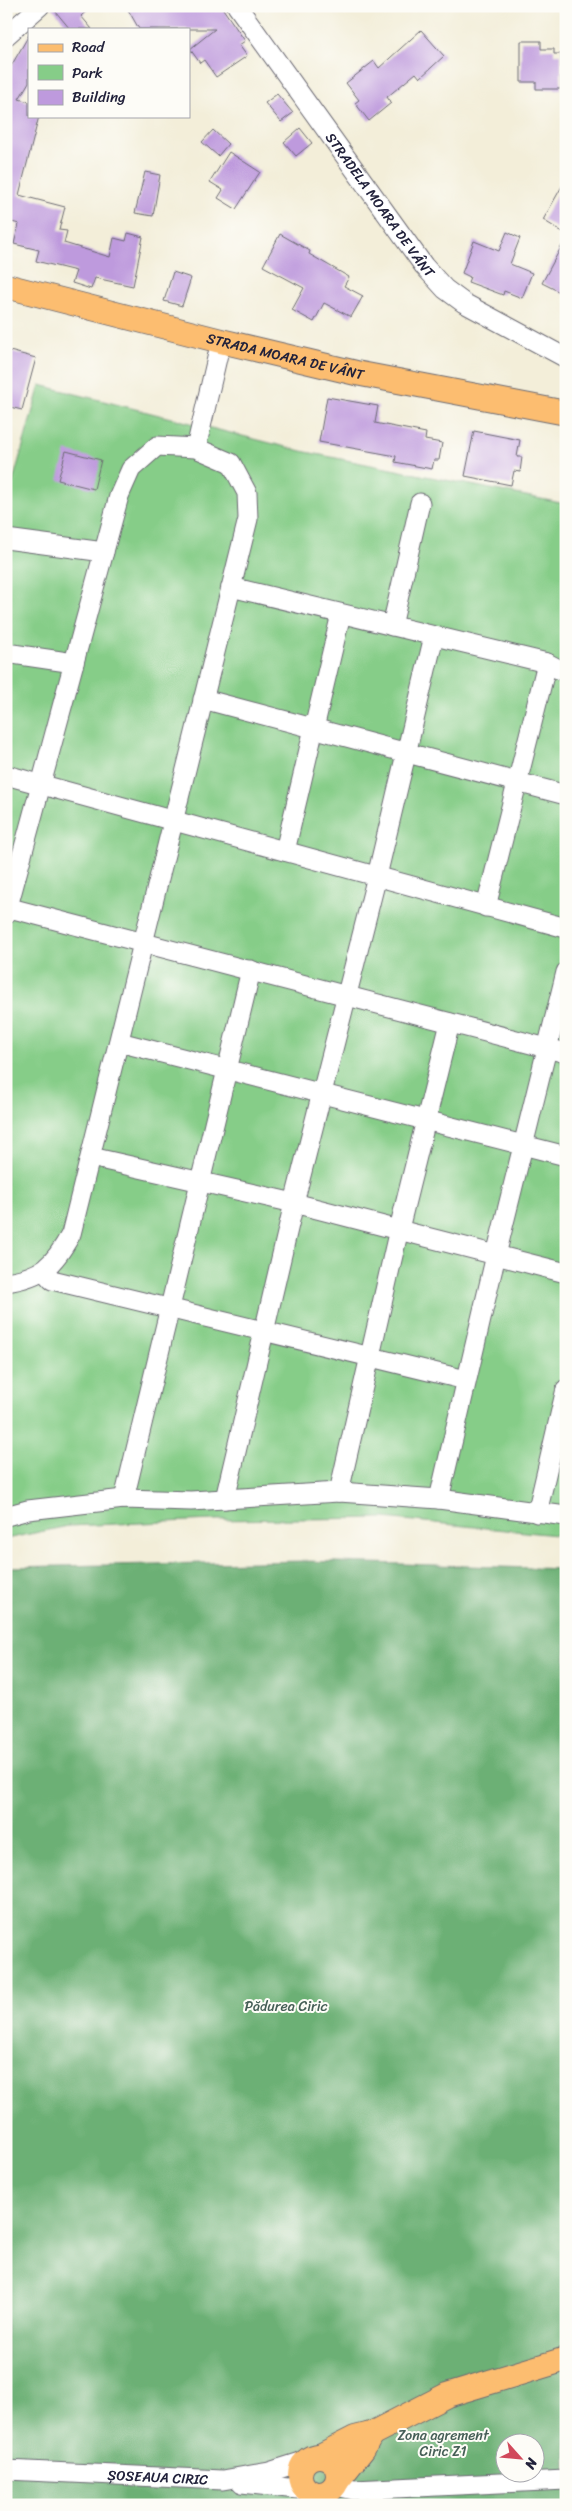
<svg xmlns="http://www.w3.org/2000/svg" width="572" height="2511" font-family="Sriracha,sans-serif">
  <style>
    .green { fill: #86cd88; stroke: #547862 }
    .forest { fill: #6cb074; stroke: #476958; fill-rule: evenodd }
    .building { fill: #be9add }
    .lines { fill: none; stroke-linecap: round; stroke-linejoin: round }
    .minor-casing { stroke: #6b6972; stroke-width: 21 }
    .major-casing { stroke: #6b6972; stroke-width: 26 }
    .minor { stroke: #fff; stroke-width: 19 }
    .major { stroke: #fcbd6f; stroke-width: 24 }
    .labels { text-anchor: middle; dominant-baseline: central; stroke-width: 4; stroke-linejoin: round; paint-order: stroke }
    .street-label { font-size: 14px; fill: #22223b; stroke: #fdfcf7 }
    .park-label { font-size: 14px; fill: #455e56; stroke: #fdfcf7 }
  </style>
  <rect width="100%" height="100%" fill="#fdfcf7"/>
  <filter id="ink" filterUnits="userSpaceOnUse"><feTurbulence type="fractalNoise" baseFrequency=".02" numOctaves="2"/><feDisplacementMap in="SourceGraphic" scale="10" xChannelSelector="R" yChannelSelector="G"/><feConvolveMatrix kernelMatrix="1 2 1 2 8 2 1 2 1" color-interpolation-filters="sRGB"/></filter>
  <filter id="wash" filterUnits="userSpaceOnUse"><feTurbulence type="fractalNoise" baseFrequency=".0096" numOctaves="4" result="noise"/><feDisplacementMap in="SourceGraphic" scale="20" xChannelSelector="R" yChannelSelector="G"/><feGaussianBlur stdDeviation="1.12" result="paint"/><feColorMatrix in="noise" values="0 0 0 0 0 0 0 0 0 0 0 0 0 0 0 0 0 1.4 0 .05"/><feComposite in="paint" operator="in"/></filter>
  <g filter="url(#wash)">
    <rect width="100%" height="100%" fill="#f3eed9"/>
    <path class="green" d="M40,385L306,452L566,504V1536L384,1518L214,1520L68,1526L6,1539V506Z"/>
    <path class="forest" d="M305,1561L566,1569V2505H6V1567ZM504,2444H534V2474H504Z"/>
    <g id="blocks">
      <path class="building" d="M51,6H92L81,16L92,29H70Z
        M126,6H221L245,41L239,45L247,56L216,77L204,60L200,63L190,49L215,29H139Z
        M421,30L444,56L420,78L416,73L387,97L391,103L369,121L355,103L359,100L346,83L374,61L379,68Z
        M29,35V82L19,99L29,102V116H39L19,195L65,207L59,230L67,231L64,243L110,257L114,238L126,241L128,233L143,237L133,286L95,278L91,289L72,283L76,271L36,261L39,250L14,244L19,224L12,222L11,226L6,225V75Z
        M521,41H541V49H554V54H561V89H536V82H521Z
        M277,94L293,113L281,122L265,103Z
        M300,128L312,143L296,156L284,142Z
        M213,130L228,144L218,156L202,142Z
        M229,152L260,172L236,209L218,198L223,190L210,182Z
        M145,172L160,175L153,216L135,213Z
        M566,179V234L543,220Z
        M507,232L520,238L510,264L532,273L522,298L504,291L503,295L468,282L470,277L462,273L474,241L499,251Z
        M280,234L310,251L309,254L349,277L344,286L363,296L351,317L324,303L314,322L292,310L304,288L263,266Z
        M566,238V295L542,283Z
        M173,272L191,278L182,306L164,301Z
        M6,350L36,358L22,410L6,406Z
        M327,397L378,406L375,423L426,433L425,440L442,443L439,460H434L432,469L395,462L396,456L319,442Z
        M474,431L520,440L517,457H522L520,472L514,471L511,485L465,476Z
        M66,451L101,460L94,489L58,480Z"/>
    </g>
  </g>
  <g filter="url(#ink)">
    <use href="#blocks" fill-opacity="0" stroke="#6b6972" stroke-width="1"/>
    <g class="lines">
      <defs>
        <g id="minor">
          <path id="s1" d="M237,6L424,266L445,289L464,303L566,358"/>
          <path d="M6,36L40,6"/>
          <path d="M196,448L221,341"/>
          <path d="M6,539L104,552"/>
          <path d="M231,587L547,663L566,673"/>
          <path d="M392,626L420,503"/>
          <path d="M6,653L74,663"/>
          <path d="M203,699L566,795"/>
          <path d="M6,775L566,928"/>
          <path d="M285,851L341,614"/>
          <path d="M6,907L566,1053"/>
          <path d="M486,907L547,663"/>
          <path d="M6,914L119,496L131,469L157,446L196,448L231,463L247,493L248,519L71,1234C54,1265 42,1277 6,1282"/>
          <path d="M119,1042L566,1156"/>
          <path d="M91,1157L294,1203L566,1273"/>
          <path d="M44,1271L52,1280L466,1380"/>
          <path d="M339,1492L399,1229L450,1023"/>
          <path d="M124,1499L251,970"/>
          <path d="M225,1499L294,1203L377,876L434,636"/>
          <path d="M439,1499L496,1255L566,972"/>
          <path d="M537,1513L566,1389"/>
          <path d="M6,1516L28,1510L124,1499L191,1501L339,1492L439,1499L566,1516"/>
          <path id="s2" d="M6,2470L223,2480L269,2472L307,2460"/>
          <path d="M242,2483L306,2490"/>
          <path d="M336,2486L354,2490L566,2480"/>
        </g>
        <g id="major">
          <path id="s3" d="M6,286L221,341L356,373L566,413"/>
          <circle cx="319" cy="2475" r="19"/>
          <path d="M320,2456L355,2438L371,2434L447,2395L566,2359"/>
          <path d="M338,2480L363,2449L371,2434"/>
        </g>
      </defs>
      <use href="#minor" class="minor-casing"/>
      <use href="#major" class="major-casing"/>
      <use href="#minor" class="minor"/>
      <use href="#major" class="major"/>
    </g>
  </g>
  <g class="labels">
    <g class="street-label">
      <text stroke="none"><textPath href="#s1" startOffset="245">STRADELA MOARA DE VÂNT</textPath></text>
      <text stroke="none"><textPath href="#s3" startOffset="288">STRADA MOARA DE VÂNT</textPath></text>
      <text stroke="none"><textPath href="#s2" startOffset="152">ȘOSEAUA CIRIC</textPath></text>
    </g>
    <g class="park-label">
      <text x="286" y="2006">Pădurea Ciric</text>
      <text x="443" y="2435">Zona agrement<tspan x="443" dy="16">Ciric Z1</tspan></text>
    </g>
  </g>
  <rect width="572" height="2511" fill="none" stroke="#fdfcf7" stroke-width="25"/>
  <rect x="28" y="28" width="162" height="90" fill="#fdfcf7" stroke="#a5a5ac"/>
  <rect x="38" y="44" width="25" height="8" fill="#fcbd6f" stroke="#a5a5ac"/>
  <text x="72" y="52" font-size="15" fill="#22223b">Road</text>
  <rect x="38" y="65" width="25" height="15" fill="#86cd88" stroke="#a5a5ac"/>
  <text x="72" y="78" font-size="15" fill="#22223b">Park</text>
  <rect x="38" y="90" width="25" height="15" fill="#be9add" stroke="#a5a5ac"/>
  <text x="72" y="102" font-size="15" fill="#22223b">Building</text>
  <g transform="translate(520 2458) rotate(117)"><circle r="24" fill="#fdfcf7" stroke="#a5a5ac"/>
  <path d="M0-4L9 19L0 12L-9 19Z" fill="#d1495b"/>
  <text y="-8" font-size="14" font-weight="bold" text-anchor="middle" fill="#22223b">N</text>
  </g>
</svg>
